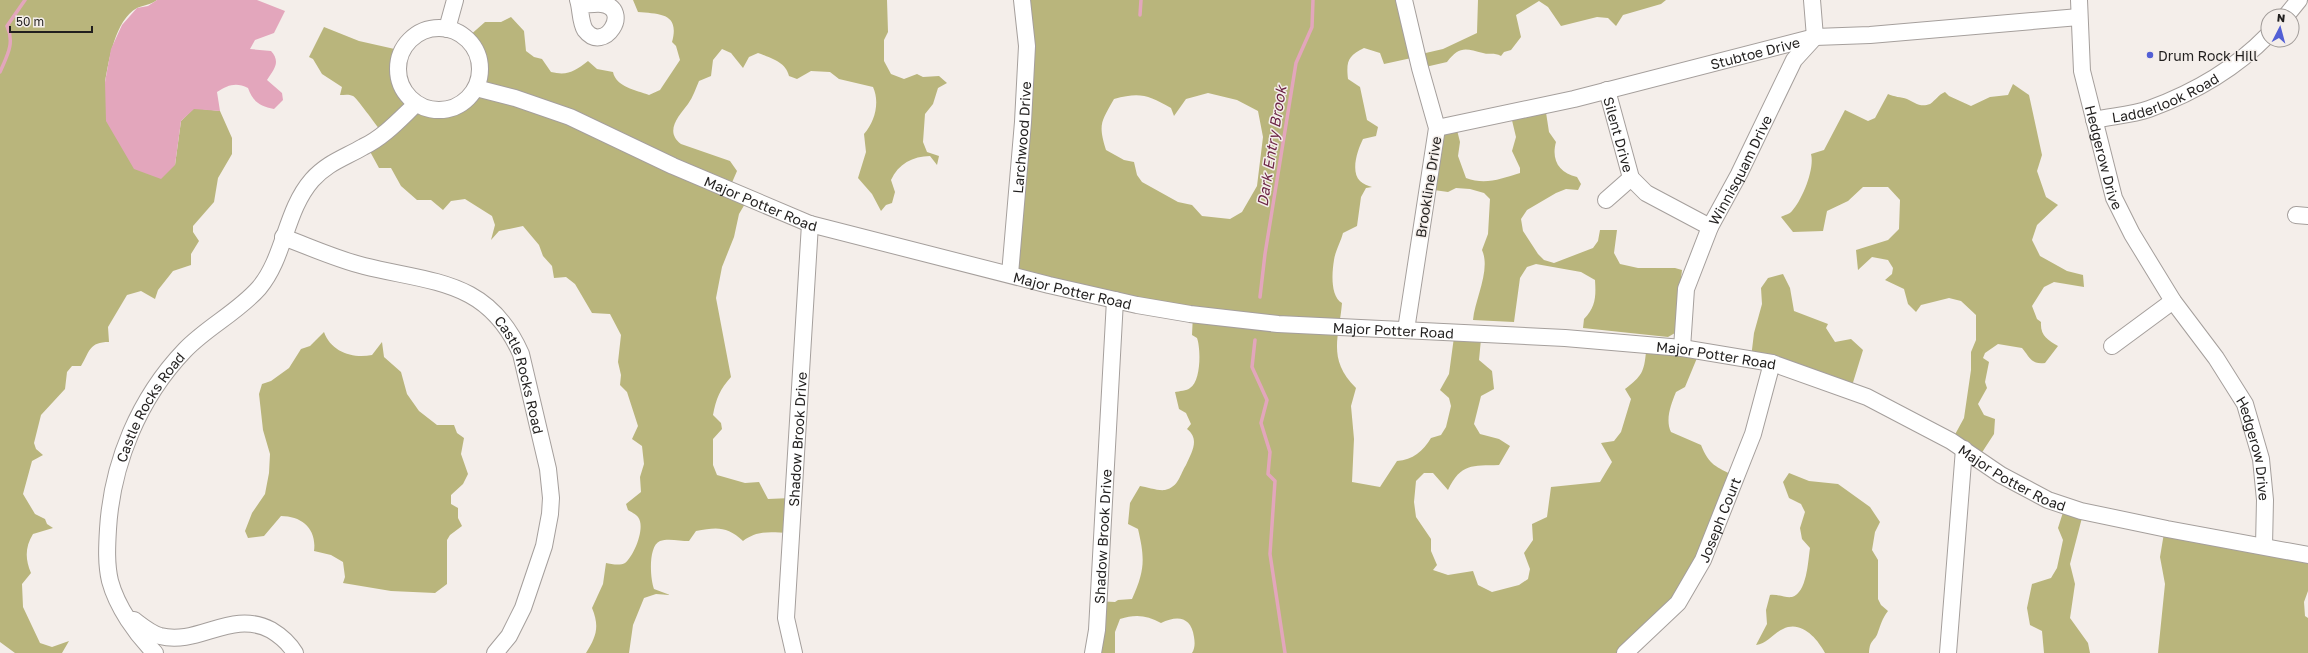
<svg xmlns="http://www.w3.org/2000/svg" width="2308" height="653" font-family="'Golos Text',sans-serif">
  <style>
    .forest { fill: #b9b57c; fill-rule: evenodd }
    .water { fill: #e3a6bc }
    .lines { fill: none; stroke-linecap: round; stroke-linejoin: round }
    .stream { stroke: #e3a6bc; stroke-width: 3.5 }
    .minor-casing { stroke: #a59f9c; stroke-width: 18 }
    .minor { stroke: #fff; stroke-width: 16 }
    .poi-dot { fill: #525fd5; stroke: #f4eeea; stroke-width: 1.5 }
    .labels { text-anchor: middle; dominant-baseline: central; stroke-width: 3; stroke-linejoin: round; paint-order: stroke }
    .street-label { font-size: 14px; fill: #211f1e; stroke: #f4eeea }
    .poi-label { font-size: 14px; fill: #211f1e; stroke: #f4eeea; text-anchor: start }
    .water-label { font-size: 15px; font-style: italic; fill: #6c2545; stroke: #f4eeea }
  </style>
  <rect width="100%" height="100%" fill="#f4eeea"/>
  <path class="forest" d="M0,0H157C150,5 144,5 137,8C115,20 109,60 105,82L175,165L181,121L194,108L220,111L232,138V154L218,178L214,202L193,226V232L199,241L191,254V265L173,271L158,290L155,299L141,291L127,295L108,327L109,342C89,342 90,351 81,366H72L67,372L65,389L41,415L34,443L36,449L43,455L32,461L23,494L35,514L45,519L47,524L53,528L33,534C25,547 25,559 31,573L22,584L23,607L40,643L52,647L69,641L62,653H15L0,642Z
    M633,0H887L888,32L884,40V61L891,74L904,79L917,74L923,77L939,76L947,83L938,88L933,104L925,114L923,142L927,152L939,156L937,165L930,156C913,156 898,164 891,180L895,192L892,203L886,205L881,211L872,194L858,178L866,152L864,134C875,122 880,102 873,87L839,79L830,72L811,71L797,79L789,76C786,62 771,58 758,53L749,57L743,68L731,53L722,49L713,60L711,76L699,81C696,88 693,97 688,104C679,116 664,131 681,144L730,161L737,171L727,194L746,202L739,214L734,237L722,267L716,298L731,377C720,389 716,399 713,415L721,423L722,429L713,439V465L717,475L745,483L759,482L768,499L791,498L788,533C771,532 758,530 743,541C727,526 717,527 696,531L689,541C680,541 668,538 660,541C648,546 650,578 654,589L670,595L656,594L644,598L633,625L629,653H586C596,637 600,627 592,608L603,584L606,563C611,564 620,566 625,563C634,556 646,527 638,517C636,514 631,512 628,510L626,504L641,492L640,477L644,464L642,446L632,439L638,426L627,392L620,385L621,375L618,362L621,335L610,314L592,313L575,284L566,277L554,278L552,266L543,256L539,245L523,226L499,231L491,240L495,225L492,216L465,199L451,201L443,210L431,200H417L401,186L391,168H379L367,146L381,131C376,125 356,97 353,96C349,94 344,95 340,95L342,87L322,74L313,59L309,57L324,27L359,41L399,50C398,63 395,80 400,93C409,113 446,119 463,106C469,101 475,94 480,88L477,53L468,37L485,22H501L511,17L524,31L526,51L534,57L542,59L551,72C568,76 575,71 588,61L597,69L613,72C616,87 636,90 649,95L660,90L680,60L676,46L672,42C680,13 660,14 638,12Z
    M1021,0H1404L1417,55L1443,49L1477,33L1478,0H1666L1661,4L1623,15L1616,26L1608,18L1597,17L1561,26L1548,7L1539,1L1516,15L1521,37L1511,50L1504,52L1501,56C1494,52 1489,55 1483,53C1465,48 1459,46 1447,62L1421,68L1416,57L1384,64L1380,53L1364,48C1348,56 1346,61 1348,79L1360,87L1367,120L1378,127L1376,136L1363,139C1358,149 1350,171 1360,181C1363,184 1368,186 1372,187L1366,188L1361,197L1357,226L1343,233C1341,241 1335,252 1334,260C1332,272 1330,296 1342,303C1339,338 1327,359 1356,388L1351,406L1354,439L1352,482L1380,487L1397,461C1413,460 1423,451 1431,438L1441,435L1446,427L1451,406L1449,398L1440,390L1449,374L1454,337L1481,339L1479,360L1492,371L1494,389L1481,396L1474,424L1480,434L1499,439L1510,446L1499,465C1472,466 1461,463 1448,490L1433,473H1424L1416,481L1414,502L1416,517L1431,539V551L1437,565L1433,570L1448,575L1473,571L1478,585L1492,592L1519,585L1528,579L1530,569L1524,553L1533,540L1532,524L1547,517L1551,487L1600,482L1612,462L1601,443L1614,441L1621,432L1631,399L1625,389C1642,376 1644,372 1646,352L1697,358L1685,387L1676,392C1671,404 1665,420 1671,432L1701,445C1709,465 1716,467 1735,476L1682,597L1623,653H1192C1195,648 1195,643 1194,637C1191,617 1178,615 1161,623C1147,615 1135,614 1120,619L1115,632V653H1089L1095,601L1115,602L1118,600L1132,599C1145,570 1145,559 1138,529L1128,524L1130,503L1140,486C1147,487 1158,491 1165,490C1179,487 1180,474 1186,465C1192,452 1200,439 1187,429L1191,424L1186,413L1179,409L1175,392C1179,391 1187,391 1190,388C1201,381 1201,349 1197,338L1192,335L1193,314L1010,268ZM1208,93L1237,100L1258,111L1263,137L1257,186L1242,212L1230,219L1202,216L1192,205L1178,202L1142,182L1137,175L1134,162L1124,160L1106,150C1098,124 1101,122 1114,99C1140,92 1148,95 1171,108L1174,116L1186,99Z
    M2013,84L2029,95L2042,155L2037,171L2046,197L2058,205L2037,225L2032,240L2040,256L2067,271L2083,275L2084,287L2054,282L2044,287L2032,306L2037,319L2041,322C2040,336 2048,340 2058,346L2045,363C2031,365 2029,356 2022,348L1998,344L1985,353L1983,358L1989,362L1985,382L1987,388L1978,404L1984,415L1995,419L1994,434L1979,457L1952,440L1964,418L1971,370V352L1976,340V315L1961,301L1949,298L1921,305L1916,312L1908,304L1904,289L1885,280L1892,274L1893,268L1888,260L1872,257L1858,270L1856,250L1888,240L1899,229L1900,200L1888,187H1863L1848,201L1827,211L1823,231L1793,232L1781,217C1784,215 1790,214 1792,211C1802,200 1815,169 1811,154L1824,150L1845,110L1868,121L1875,118L1888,94C1894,97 1901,97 1907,99C1914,102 1920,108 1930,104C1936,100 1938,95 1945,92L1949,96L1971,106L1990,97L2008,95Z
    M1545,106L1549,132L1556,142C1551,160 1559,173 1577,177L1581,184L1578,190L1566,189L1556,193L1527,210L1521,219L1523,231L1538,254L1544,260L1554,263L1593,248L1598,241L1600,230H1617L1614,253L1620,264L1638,268H1675L1682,270L1675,333L1668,337L1583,328L1584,319C1596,307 1596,296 1595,280L1581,272L1536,264L1527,267L1520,278L1514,322L1473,320C1475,299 1491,270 1482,250L1488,234L1490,199L1484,193L1470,189L1456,188L1448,192L1427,189L1436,129L1456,126L1460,142L1458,156L1466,178C1485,185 1501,179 1520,173V168L1512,151L1516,137L1510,112Z
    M1783,274L1790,288L1794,311L1828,324L1826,328L1835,342L1851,339L1863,350L1851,389L1751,358L1754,333L1762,304L1761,288L1768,278Z
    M324,332C331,352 353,359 372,355L382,342L384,357L401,372L407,394L419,411L437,425H454L457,433L464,438L461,454L468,474L463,484L451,495V504L458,508V518L462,526L450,535L447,540V584L435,593L391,591L343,583L345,577L343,562L331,555L314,551C317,529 302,516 281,516L264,536L248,538L245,531L252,513L265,494L269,473L270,454L263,430L259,394L262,384L271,381L289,368L301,349L310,346Z
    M1789,473L1809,481L1838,484L1870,507L1880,522L1875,532L1872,550L1878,560V599L1881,605L1888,611C1882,619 1881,624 1878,632C1875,642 1870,638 1869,653H1825C1817,638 1801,620 1783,629C1773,633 1767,644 1756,645L1767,624L1766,610L1770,595C1778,594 1785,598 1792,597C1807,593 1808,561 1810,548L1802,539L1800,528L1805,512L1801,504L1789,498L1783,482Z
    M2065,506L2084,510L2070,564L2075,584L2070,618L2088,643L2090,653H2044L2042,631L2030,625L2027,608L2032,584L2051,578L2057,568L2063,540L2058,528Z
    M2165,527L2308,554V591L2304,602L2305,616L2308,618V653H2158L2165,584L2160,557Z"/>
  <path class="water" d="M157,0H257L285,11L274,33L255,40L250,49L271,51C281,62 274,69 267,80L282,93L283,100L274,109C260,106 253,102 248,88C236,82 228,85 217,92L220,111L194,109L181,121L175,165L161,179L134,169L106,121L105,82L111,49L122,25L137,8L148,6Z"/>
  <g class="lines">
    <path class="stream" d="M1140,15L1141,0
      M0,72C7,56 15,43 7,26L25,0
      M1260,297L1265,254L1296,63L1312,27L1313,0
      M1255,340L1252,367L1267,400L1261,423L1270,452L1268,474L1275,481L1270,554L1285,653"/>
    <defs>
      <g id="minor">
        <path d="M578,0C581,9 580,22 585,30C604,55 633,9 602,4C595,3 587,5 580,5"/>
        <path d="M1404,0L1420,68L1437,128L1406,330"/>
        <path id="s1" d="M2079,0L2082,71L2114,198L2132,234L2173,301L2216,358L2245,404L2261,459L2265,500L2264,546"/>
        <path d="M2286,16L2299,0"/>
        <circle cx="439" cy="69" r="41"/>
        <path d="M447,29L455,0"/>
        <path id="s2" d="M476,88L515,98L570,117L673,166L810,224L1049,285L1137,305L1190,314L1278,324L1565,338L1682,348L1772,363L1867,397L1951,441L2001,475L2048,500L2081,511L2167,529L2308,555"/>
        <path id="s3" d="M1607,90L1631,178L1646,193L1710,227"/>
        <path id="s4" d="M2094,120C2112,116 2132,115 2149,109C2193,93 2235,69 2268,35"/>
        <path id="s5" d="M1437,128L1574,99L1815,37L1870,35L2079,17"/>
        <path d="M1606,200L1631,178"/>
        <path d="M2296,215L2308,216"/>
        <path id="s6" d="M283,237C310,247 336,259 364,266C432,283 488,279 521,354L548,469L551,498L550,514L544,546L523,608L509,636L495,653"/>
        <path id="s7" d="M1010,274L1023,122L1027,46L1022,0"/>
        <path d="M2112,346L2173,301"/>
        <path id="s8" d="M1682,348L1686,289L1710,227L1739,174L1794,60L1815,37L1812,0"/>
        <path d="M134,620C142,626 150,633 160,636C199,646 231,609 271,630C281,636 289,643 295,653"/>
        <path id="s9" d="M155,653C136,634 117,607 110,581C106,564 107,546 108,529C112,463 139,398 185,350C207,327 238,312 259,288C285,257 285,211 312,180C327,163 344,158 363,147C384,137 400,119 416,104"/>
        <path id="s10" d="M794,653L786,618L810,224"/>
        <path id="s11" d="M1093,653L1097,630L1115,300"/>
        <path id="s12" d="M1625,653L1678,603L1703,560L1753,434L1772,363"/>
        <path d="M1948,653L1964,449"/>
      </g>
    </defs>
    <use href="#minor" class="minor-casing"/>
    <use href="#minor" class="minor"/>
  </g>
  <circle class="poi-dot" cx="2150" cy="55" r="4"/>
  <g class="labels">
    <g class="street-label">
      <text stroke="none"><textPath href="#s5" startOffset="327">Stubtoe Drive</textPath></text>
      <text stroke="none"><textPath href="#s4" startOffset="75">Ladderlook Road</textPath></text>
      <text stroke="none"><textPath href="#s3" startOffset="46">Silent Drive</textPath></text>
      <text stroke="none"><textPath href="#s7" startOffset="137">Larchwood Drive</textPath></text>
      <text stroke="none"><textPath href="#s1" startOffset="160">Hedgerow Drive</textPath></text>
      <text stroke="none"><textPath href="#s8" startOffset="190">Winnisquam Drive</textPath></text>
      <text transform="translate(1428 187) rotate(-81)">Brookline Drive</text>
      <text stroke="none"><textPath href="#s2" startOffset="308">Major Potter Road</textPath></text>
      <text stroke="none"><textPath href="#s2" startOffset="632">Major Potter Road</textPath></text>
      <text stroke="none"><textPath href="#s2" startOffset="956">Major Potter Road</textPath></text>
      <text stroke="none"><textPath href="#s2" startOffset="1280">Major Potter Road</textPath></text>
      <text stroke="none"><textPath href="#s6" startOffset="295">Castle Rocks Road</textPath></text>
      <text stroke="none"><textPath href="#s9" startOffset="269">Castle Rocks Road</textPath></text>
      <text stroke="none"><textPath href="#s10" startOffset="215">Shadow Brook Drive</textPath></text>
      <text stroke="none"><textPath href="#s1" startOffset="492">Hedgerow Drive</textPath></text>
      <text stroke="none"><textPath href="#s2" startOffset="1604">Major Potter Road</textPath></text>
      <text stroke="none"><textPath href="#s12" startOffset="166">Joseph Court</textPath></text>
      <text stroke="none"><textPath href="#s11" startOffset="117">Shadow Brook Drive</textPath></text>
    </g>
    <g class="poi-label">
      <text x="2158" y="55">Drum Rock Hill</text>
    </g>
    <g class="water-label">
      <text transform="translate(1271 146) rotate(-81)">Dark Entry Brook</text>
    </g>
  </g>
  <g transform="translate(2280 28) rotate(6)"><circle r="19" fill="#f4eeea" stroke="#a09b98"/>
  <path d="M0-3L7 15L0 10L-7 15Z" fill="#525fd5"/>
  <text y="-6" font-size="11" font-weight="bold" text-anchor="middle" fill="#211f1e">N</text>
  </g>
  <path d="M10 26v6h82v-6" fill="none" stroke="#211f1e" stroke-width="2"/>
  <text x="16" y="26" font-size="12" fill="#211f1e" stroke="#f4eeea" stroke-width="3" paint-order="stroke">50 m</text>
</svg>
